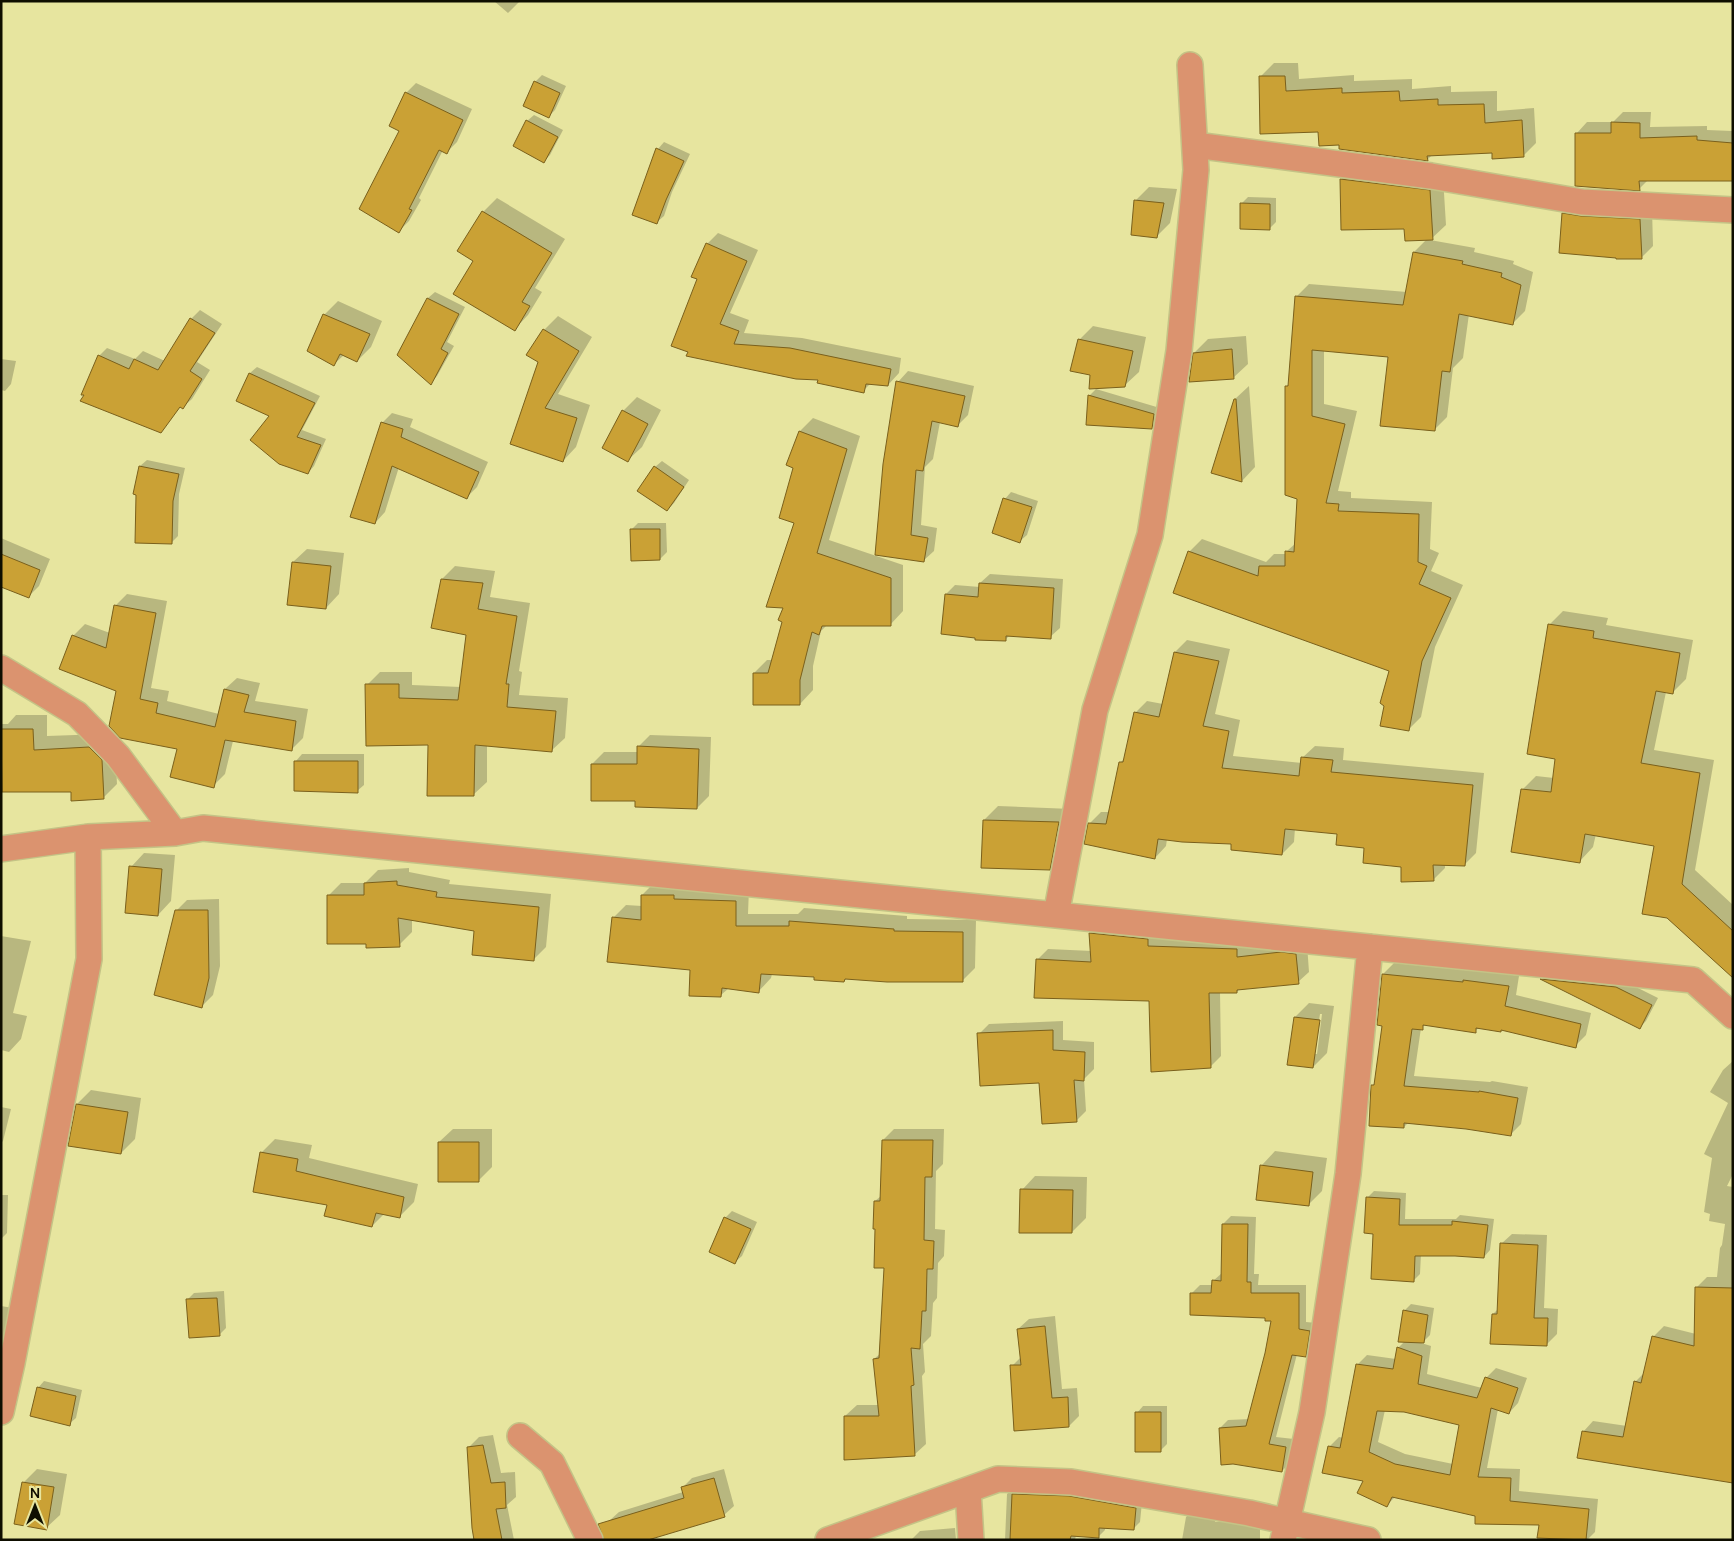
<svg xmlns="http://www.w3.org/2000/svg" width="1734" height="1541" font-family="Manrope,sans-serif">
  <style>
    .shadow { fill: #0003; fill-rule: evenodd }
    .building { fill: #caa135; stroke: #7a601c; fill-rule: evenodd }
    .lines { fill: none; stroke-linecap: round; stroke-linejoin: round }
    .street-casing { stroke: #c4c386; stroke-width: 28 }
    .street { stroke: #db936f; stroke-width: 25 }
  </style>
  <rect width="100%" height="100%" fill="#e7e59f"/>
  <path class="shadow" d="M494,1H520L508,13Z
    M1274,63H1298L1299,79L1354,75V81L1412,79V89L1451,86V92L1497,91V111L1534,108L1536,143L1523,156L1493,152L1433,154L1427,160L1341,144L1319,131L1261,76Z
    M542,75L566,86L555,110L548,117L535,82Z
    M416,83L472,109L457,142L447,152L443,150L419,198L421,200L409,221L399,231L400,130L406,93Z
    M1623,112H1651L1650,127L1707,126V130L1733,131V179H1649L1639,189L1577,133L1587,122H1613Z
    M534,115L563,130L550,155L544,161L527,121Z
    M664,142L690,154L672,192L664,216L657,222L658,149Z
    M1355,165L1443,177L1446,225L1430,240L1475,248L1474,252L1514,261L1513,264L1533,272L1525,311L1512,324L1469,314L1463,358L1453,368L1447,417L1434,430L1389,356L1324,350V404L1357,411L1338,491L1351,492V498L1432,502L1430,549L1439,553L1431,571L1463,585L1435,647L1421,717L1408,730L1390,671L1189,552L1202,539L1266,562L1274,554H1287V551L1296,543L1299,498L1287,386L1289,384L1296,297L1309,284L1407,292L1414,252L1427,239L1405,228L1342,229L1341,179Z
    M1149,187L1177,189L1170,223L1156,237L1136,200Z
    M1248,197L1276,198V222L1270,228L1241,204Z
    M497,198L565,239L535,288L542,292L528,315L515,329L475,261L483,212Z
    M1575,202L1652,208L1653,246L1641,258L1563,214Z
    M718,233L758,250L730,313L749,320L744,333L802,338L901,358L899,373L888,385L871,383L863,391L820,379L688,355L699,278L707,244Z
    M435,292L465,307L447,342L454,346L437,376L431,383L398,354L428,298Z
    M338,301L382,321L371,347L357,361L344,355L333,365L324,315Z
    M200,310L222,324L197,362L210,370L192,399L183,407L181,406L160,431L86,394L99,356L107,348L135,359L143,351L165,361L191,319Z
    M558,316L592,337L558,394L590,405L576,447L563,461L512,444L540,362L544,330Z
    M1093,326L1146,337L1139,372L1125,385L1091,374L1079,340Z
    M1246,336L1248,364L1234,377L1191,381L1194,353L1208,339Z
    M1,359L16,361L11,384L5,391L1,390Z
    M257,367L320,396L302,430L326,439L314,466L308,473L271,416L238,401L250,373Z
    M908,371L974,386L968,415L957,426L940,422L933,459L925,467L921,525L937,528L934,551L923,561L876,554L898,382Z
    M1249,386L1255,467L1242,481L1235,399Z
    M1096,389L1160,408L1158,421L1152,428L1087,424L1090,395Z
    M637,397L661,410L642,447L628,460L623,411Z
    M392,413L413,419L410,427L488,462L477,487L467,497L399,467L385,512L375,523L382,423Z
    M813,418L860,436L829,540L903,565V611L890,625H827L821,631L813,666V690L800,704L754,673L767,660H773L783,621L796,522L795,467L787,465L800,431Z
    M147,460L185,468L179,494L178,536L172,542L140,466Z
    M662,461L689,480L674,503L667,510L655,467Z
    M1011,492L1038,501L1027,535L1020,541L1005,499Z
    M638,523H666L667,552L660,559L631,530Z
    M1,538L50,559L39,586L28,597L1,585Z
    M307,549L344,553L339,594L326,608L293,562Z
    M455,566L495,571L490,597L530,603L519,671L522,672L519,695L568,698L565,738L551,751L487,745V782L473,795L429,743L367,685L380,672H412V685L461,687L468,634L442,579Z
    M990,574L1063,579L1060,628L1050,637L1010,635L1005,640L946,594L955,585L980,587V583Z
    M127,594L167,601L151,688L169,691L167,701L219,714L225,689L237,678L260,683L255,701L308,709L303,738L291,750L233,741L225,774L213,786L178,748L118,690L73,636L85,624L110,633L115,606Z
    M1563,611L1608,618L1606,625L1693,640L1686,679L1672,693L1666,692L1654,750L1714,760L1695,870L1733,905V965L1655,845L1596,834L1593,847L1580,861L1522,790L1536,776L1554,778L1557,758L1549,625Z
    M1187,640L1230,649L1215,714L1240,720L1233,756L1302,763V758L1315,746L1344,748L1343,760L1484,773L1476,853L1464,865L1445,864V868L1433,880L1338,833L1295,828L1294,842L1282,854L1233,842L1167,839L1166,846L1155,858L1089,824L1101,812H1110L1121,762L1125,758L1135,713L1147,701L1163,704L1175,652Z
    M16,715H47V736L103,734L115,746L117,784L103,798L1,773V724H8Z
    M650,735L711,737L709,796L697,808L637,800L592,764L604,752H638V747Z
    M302,754H364V785L357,791L296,761Z
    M998,806L1072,809L1063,855L1049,869L984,820Z
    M144,853L175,855L171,901L158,915L131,867Z
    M409,868V872L450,880L449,884L551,894L546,947L533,960L476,930L412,919V932L399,945L367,943L328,896L341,883H365L378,870Z
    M655,882L749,888L748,914H798L804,908L907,916V919L976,920L975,968L962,981L847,978L844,981L815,976L772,974L771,978L758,992L729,988L721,995L691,968L613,918L626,905L642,906V895Z
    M219,899L220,966L213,995L202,1006L176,911L187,900Z
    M1101,923L1307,944L1309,972L1298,982L1240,988L1237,992H1220L1221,1056L1210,1067L1151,1000L1037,960L1048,949L1092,951L1090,933Z
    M1,936L31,941L13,1013L27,1016L21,1039L9,1052L1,1050Z
    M1394,963L1474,971L1476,969L1519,976L1516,995L1591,1013L1586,1035L1575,1046L1502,1029L1501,1031L1480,1027L1475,1031L1426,1024L1421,1028L1414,1076L1490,1082L1492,1081L1528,1087L1521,1124L1510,1135L1466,1127L1408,1123L1404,1127L1372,1086L1376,1082L1384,1025L1383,974Z
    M1547,973L1626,982L1658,998L1646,1021L1640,1027L1542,978Z
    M1309,1003L1334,1006L1327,1053L1313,1067L1295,1017ZM1320,1014H1322L1317,1054H1314Z
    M1063,1021V1040L1094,1042V1069L1084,1079L1086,1111L1076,1121L1040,1082L979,1034L989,1024Z
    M1733,1061V1174L1727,1186L1733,1187V1481L1583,1432L1593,1421L1627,1426L1635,1382L1645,1372L1653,1337L1664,1326L1696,1334V1288L1707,1277H1717L1720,1248L1722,1245L1725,1224L1709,1221L1710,1214L1704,1212L1712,1158L1704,1154L1728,1103L1710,1092L1723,1070Z
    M91,1090L141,1098L135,1139L121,1153L70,1145L77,1104Z
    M1,1107L11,1109L3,1141L1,1143Z
    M453,1129H492V1167L478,1181L439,1142Z
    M894,1129H944L943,1164L936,1171L935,1229L945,1230L944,1256L938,1263L937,1298L933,1303L931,1336L923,1344L925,1372L922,1376L926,1444L914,1455L845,1416L857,1405H879L874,1359L881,1353L885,1267L875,1201L881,1196L883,1140Z
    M275,1139L312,1145L309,1158L418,1184L414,1202L400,1216L384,1214L372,1226L328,1204L261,1153Z
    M1275,1151L1327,1158L1322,1191L1308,1205L1257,1199L1262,1165Z
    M1035,1176L1087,1177L1086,1218L1072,1232L1022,1190Z
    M1374,1191L1406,1193L1405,1219H1456L1460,1215L1494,1219L1490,1250L1484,1257L1421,1254L1420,1274L1414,1280L1367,1198Z
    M1,1195H8L7,1233L1,1239Z
    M732,1211L757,1222L742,1256L735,1262L725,1218Z
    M1231,1216L1256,1217L1254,1274H1259L1258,1285H1306V1322L1317,1323L1313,1348L1305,1356L1297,1354L1276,1437L1294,1439L1290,1463L1282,1471L1220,1428L1228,1420L1250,1419L1267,1353L1272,1319L1192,1293L1200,1285H1213V1281L1222,1273L1223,1224Z
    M1512,1234L1547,1235L1544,1308L1558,1309L1557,1334L1547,1344L1493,1314L1498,1309L1501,1244Z
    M224,1291L226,1328L219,1335L187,1300L194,1293Z
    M1411,1304L1434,1308L1430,1335L1424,1341L1418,1342L1431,1346L1427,1374L1482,1388L1486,1378L1496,1368L1527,1378L1518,1403L1509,1413L1498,1409L1487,1468L1520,1469L1519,1491L1598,1499L1595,1532L1587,1540H1565L1539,1537L1540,1524L1477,1515L1395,1497L1387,1505L1365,1480L1329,1447L1339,1437L1344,1438L1357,1365L1367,1355L1396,1359L1398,1348L1405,1341L1404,1311ZM1385,1410H1404L1460,1424L1453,1464L1405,1454L1378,1442Z
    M1,1306L13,1308L8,1337L1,1343Z
    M1055,1316L1062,1389L1077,1388L1079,1416L1069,1426L1012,1366L1022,1356L1018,1329L1029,1319Z
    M44,1381L82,1390L76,1418L69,1424L38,1388Z
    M1143,1406H1167V1444L1160,1451L1137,1413Z
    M493,1435L501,1473L515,1472L516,1497L507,1505L514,1540H476L468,1448L479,1437Z
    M37,1469L67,1474L60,1515L46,1528L23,1483Z
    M724,1469L734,1506L724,1515L609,1521L619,1512L683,1492L682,1488L692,1478Z
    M1014,1488L1142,1502L1140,1522L1133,1529L1105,1527V1530L1098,1537L1076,1535L1075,1540H1005L1007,1494Z
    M1193,1510L1217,1515L1215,1522L1254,1521L1260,1522V1540H1182L1186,1517Z
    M955,1528L956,1540H911L920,1531Z"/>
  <path class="building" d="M1259,76H1285L1286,91L1342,88V93L1399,91L1400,101L1438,99V105L1484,104L1485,123L1522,120L1524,157L1492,159V153L1427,156L1428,161L1339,149V145L1319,146L1318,132L1260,134Z
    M534,81L560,93L549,118L523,106Z
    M405,92L463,120L447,154L439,150L409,209L412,210L399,233L359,209L399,131L389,126Z
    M526,120L558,137L544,163L513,146Z
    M1611,122L1640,123V138L1697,136V140L1733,143V181H1639L1640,191L1575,186V133H1611Z
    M656,148L684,161L666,200L657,224L632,215Z
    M1340,179L1430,190L1433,240L1405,241L1404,229L1341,230Z
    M1134,200L1164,203L1157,238L1131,235Z
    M1240,203L1270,204V230L1240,229Z
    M482,211L552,253L522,302L530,306L515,331L453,294L473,261L457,251Z
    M1562,213L1581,216L1640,219L1642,259H1616V258L1559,253Z
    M706,243L747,261L720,324L739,331L734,344L790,348L891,369L888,386L866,384L864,393L817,383L818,380L796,379L686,356L688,352L671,346L697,279L691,277Z
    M1413,252L1463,261L1462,264L1502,273L1501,277L1521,285L1513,325L1459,314L1450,372L1442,371L1435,431L1380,426L1388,357L1312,350V416L1345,424L1326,503L1339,504L1338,511L1419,514L1418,562L1427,566L1419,584L1451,598L1422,661L1409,731L1380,726L1384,706L1380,703L1389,671L1173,593L1188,551L1258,576L1259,566H1285V551L1294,552L1297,499L1285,495V386H1288L1295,296L1403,305Z
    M427,298L459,314L441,349L448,353L431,385L397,355Z
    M323,314L370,334L357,362L340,354L334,366L307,351Z
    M190,318L215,333L190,371L202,379L183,409L180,407L161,433L80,401L84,395H81L98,355L129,369L134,359L158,370Z
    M543,329L579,351L545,408L577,418L563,462L510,444L538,362L526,355Z
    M1078,339L1133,351L1125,387L1089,389L1090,375L1070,371Z
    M1232,349L1234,379L1189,382L1193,353Z
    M249,373L315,403L297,437L321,445L308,474L279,464L250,440L269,416L236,401Z
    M896,381L965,396L958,427L932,421L923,471L916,470L911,535L928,538L924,562L875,555L883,464Z
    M1088,395L1154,414L1152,429L1086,425Z
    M1234,399H1236L1242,482L1211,473Z
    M622,410L648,424L628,462L602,448Z
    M381,422L403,429L401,437L479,472L467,499L392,466L375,524L350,517Z
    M799,431L847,449L817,553L891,578V626H822L819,635L812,632L800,680V705H753V673H768L782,622L778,620L783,608L766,607L794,523L779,518L793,468L786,465Z
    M139,466L179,474L173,501L172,544L135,543L136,495L133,494Z
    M654,466L684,487L667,511L637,491Z
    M1003,498L1032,507L1020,543L992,533Z
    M630,529H660V560L631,561Z
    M1,554L40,570L29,598L1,587Z
    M292,562L331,566L326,609L287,605Z
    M441,579L483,583L478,609L517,616L506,684H509L507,707L556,711L552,752L475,745L474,796H427L428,745L366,746L365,684H399V698L458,700L466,635L431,628Z
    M979,583L1054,588L1051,639L1006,636V641L975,640V638L941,634L945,594L978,597Z
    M114,605L156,613L140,699L158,703L156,713L215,727L224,689L249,695L244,712L296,721L292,751L225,740L214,788L170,777L177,749L120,738L109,726L116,691L59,669L72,635L106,648Z
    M1548,624L1594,631L1593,638L1680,653L1673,694L1656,691L1641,763L1700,773L1682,884L1733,931V978L1667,918L1642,914L1654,846L1585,834L1580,863L1511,852L1521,789L1551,792L1555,759L1527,754Z
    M1174,652L1219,661L1203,726L1229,731L1222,768L1299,776L1301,757L1333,760L1331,772L1473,785L1465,866L1433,865L1434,881L1401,882V867L1363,863L1364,848L1336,845L1337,834L1285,829L1282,855L1231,850V844L1182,842L1158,839L1155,859L1084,844L1088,823L1106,824L1119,762H1123L1134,712L1159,717Z
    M1,729H33L34,750L89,747L102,760L104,799L71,801V792H2Z
    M637,746L699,749L697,809L635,807V801H591V764H637Z
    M294,761H358V793L294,791Z
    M983,820L1059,822L1050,870L981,868Z
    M129,866L162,869L158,916L125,913Z
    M397,881V885L437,892L436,897L539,907L534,961L472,955L474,931L398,918L400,947L366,948V944H327V895H364V883Z
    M641,895H674V899L736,901V926H789V921L894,929V931L963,932V982H887L845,979L844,982L814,980V977L761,974L759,993L722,988L721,997L689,996L690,970L607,962L612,917L641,920Z
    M175,910H208L209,978L202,1008L154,995Z
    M1089,933L1148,939V946L1237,949V957L1281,952L1296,954L1299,984L1237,990V993H1209L1211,1068L1151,1072L1149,1001L1034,998L1036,959L1091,962Z
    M1382,974L1463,982V980L1509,986L1505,1006L1581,1024L1576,1048L1501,1030V1032L1476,1028V1033L1423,1025V1030L1412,1029L1404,1086L1479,1092V1091L1518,1098L1511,1136L1466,1129L1404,1123V1128L1369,1126L1371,1085H1374L1382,1026L1377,1025Z
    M1540,979L1616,987L1652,1005L1640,1029Z
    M1294,1017L1320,1020L1313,1068L1287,1065Z
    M1053,1030V1050L1085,1052L1084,1081L1074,1080L1077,1122L1042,1124L1039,1083L980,1086L977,1033Z
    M76,1104L128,1112L121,1154L68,1146Z
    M882,1140H933L932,1177H925L924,1240L934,1241L933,1269H927L926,1311H922L920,1349L911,1348L914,1385L911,1386L915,1456L844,1460V1416H879L873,1359L879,1358L884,1268H874L875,1229H873L874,1201H880Z
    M438,1142H479V1182H438Z
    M260,1152L298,1159L296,1171L404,1197L400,1218L376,1213L372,1227L324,1216L327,1205L253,1192Z
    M1260,1165L1313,1172L1309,1206L1256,1200Z
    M1020,1189L1073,1190L1072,1233H1019Z
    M1366,1197L1400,1199L1399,1225H1452V1221L1488,1225L1484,1258L1455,1256H1415L1414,1282L1371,1279L1373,1234L1364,1233Z
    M724,1217L751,1229L735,1264L709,1252Z
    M1222,1224H1248L1247,1282H1251V1293H1299V1329L1310,1331L1306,1357L1292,1355L1269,1444L1286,1447L1282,1472L1233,1464L1221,1465L1219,1428L1246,1426L1265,1353L1271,1321H1265V1318L1190,1315V1293H1211L1212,1280L1221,1281Z
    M1500,1243L1538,1245L1534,1318H1548L1547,1346L1490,1344L1492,1314H1497Z
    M1695,1287L1733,1288V1483L1577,1458L1582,1431L1623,1437L1634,1381L1641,1383L1652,1336L1694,1346Z
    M217,1298L220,1336L189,1338L186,1299Z
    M1403,1310L1428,1315L1424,1343L1398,1342Z
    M1045,1326L1052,1398L1068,1397L1069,1427L1014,1431L1010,1365H1021L1017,1329Z
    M1397,1347L1422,1356L1418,1384L1477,1398L1485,1377L1518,1388L1509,1414L1491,1408L1478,1477L1511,1478L1510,1501L1589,1509L1586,1540L1537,1538L1539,1525L1475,1524V1516L1392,1497L1387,1507L1357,1493L1363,1481L1322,1473L1328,1446L1340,1448L1356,1364L1393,1369ZM1377,1411L1404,1412L1459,1425L1450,1475L1395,1464L1369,1452Z
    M37,1387L76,1396L70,1426L30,1416Z
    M1135,1412H1161V1452H1135Z
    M483,1445L491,1483L505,1482L506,1508L496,1509L502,1540H474L472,1528L467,1447Z
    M714,1478L725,1517L648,1540H604L598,1524L684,1498L681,1487Z
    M22,1482L54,1487L47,1530L14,1524Z
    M1012,1494L1069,1496L1136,1508L1134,1530L1099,1528V1538L1071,1536L1070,1540H1010Z"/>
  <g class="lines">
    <defs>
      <path id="street" d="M1195,145L1431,176L1582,202L1733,210
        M1,668L77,714L118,756L175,833
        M1,849L88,837L175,833L203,828L1693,980L1733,1016
        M1056,915L1095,710L1150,535L1179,351L1196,170L1190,65
        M1,1412L12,1363L89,959L88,837
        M520,1436L552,1463L590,1540
        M968,1490L971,1540
        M828,1540L998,1479L1071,1482L1249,1513L1368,1540
        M1283,1540L1312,1412L1348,1174L1370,947"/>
    </defs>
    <use href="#street" class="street-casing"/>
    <use href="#street" class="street"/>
  </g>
  <rect width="1734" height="1541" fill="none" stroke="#0f0e00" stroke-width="5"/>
  <g transform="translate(35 1506)" stroke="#e7e59f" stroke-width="4" paint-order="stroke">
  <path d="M0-4L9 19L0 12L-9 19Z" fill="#0f0e00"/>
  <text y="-8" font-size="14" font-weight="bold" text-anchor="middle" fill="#0f0e00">N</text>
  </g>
</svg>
